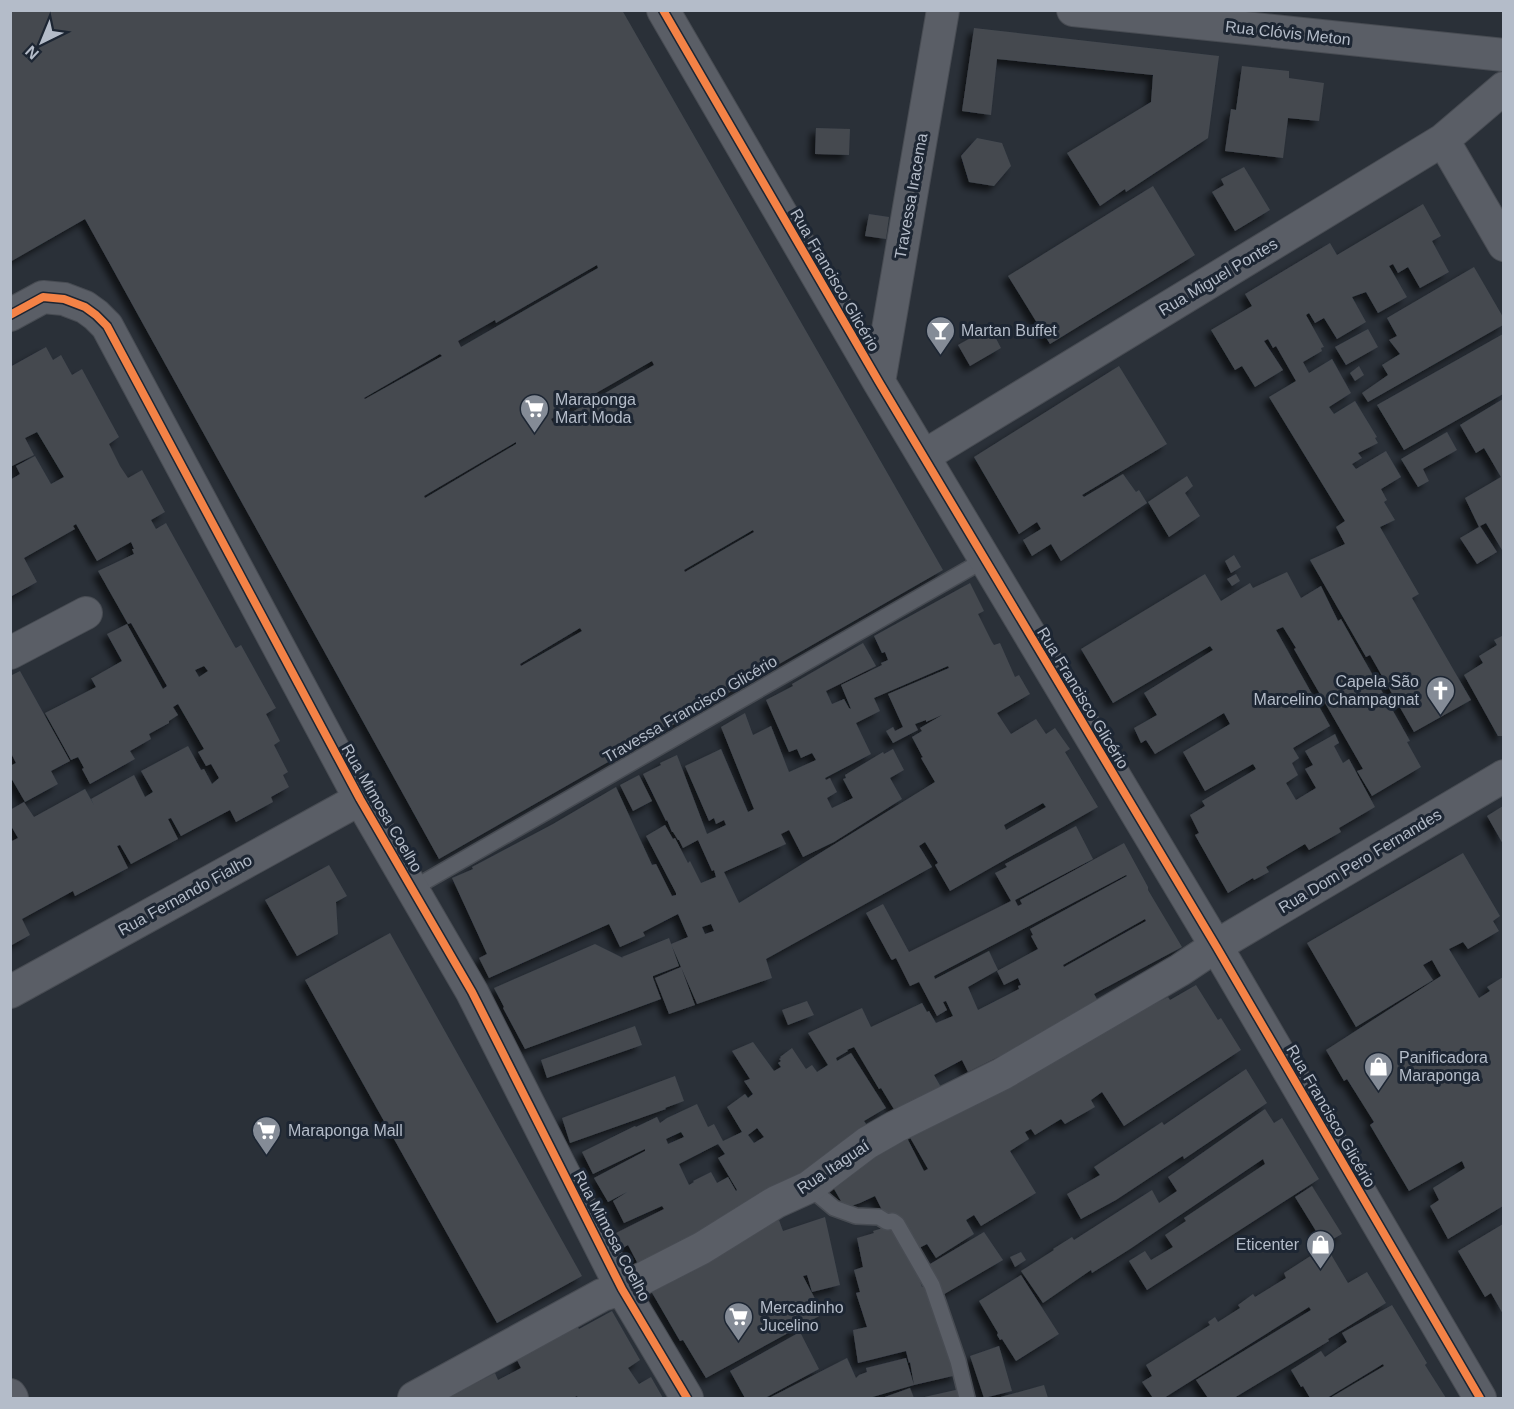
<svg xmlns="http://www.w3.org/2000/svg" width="1514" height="1409" font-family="Helvetica,sans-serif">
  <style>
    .building { fill: #444950; fill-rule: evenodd; filter: url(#shadow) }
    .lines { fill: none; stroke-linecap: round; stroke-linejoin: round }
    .lane-casing { stroke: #484c53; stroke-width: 18 }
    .street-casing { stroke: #484c53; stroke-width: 34 }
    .lane { stroke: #5a5e66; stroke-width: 15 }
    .street { stroke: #5a5e66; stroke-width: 32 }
    .cycleway-casing { stroke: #1d2633; stroke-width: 11 }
    .cycleway { stroke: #f48246; stroke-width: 8 }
    .labels { text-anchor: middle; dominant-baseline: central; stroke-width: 6; stroke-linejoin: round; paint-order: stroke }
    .street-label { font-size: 16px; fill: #b4bcc9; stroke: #1d2633 }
    .poi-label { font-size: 16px; fill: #b4bcc9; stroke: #1d2633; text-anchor: start }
  </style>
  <defs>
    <filter id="shadow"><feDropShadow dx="-5.5" dy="5.5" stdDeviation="3" flood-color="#0009"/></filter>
  </defs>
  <rect width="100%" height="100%" fill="#2a3038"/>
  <path class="building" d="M10,10H622L943,570L439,859L85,219L10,262ZM597,265L598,268L461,347L458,341L495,320L496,323ZM440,354L442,356L365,399L364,398ZM652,361L654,365L553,423L551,419ZM516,442V444L425,498L424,496ZM753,530L754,532L685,572L684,570ZM580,628L582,631L521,666L520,664Z
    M974,28L1219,56L1208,138L1126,192L1125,189L1100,206L1067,153L1151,102L1153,75L997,59L991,115L962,111Z
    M1242,66L1289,71V78L1324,83L1319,121L1288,118L1283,158L1225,151L1231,109L1236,110Z
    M816,128L850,129L849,155L815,154Z
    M977,138L1002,143L1011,166L994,186L969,182L961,156Z
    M1244,167L1270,210L1235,231L1212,192L1224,185L1221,179Z
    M1153,186L1195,255L1050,344L1008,276Z
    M1423,204L1441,236L1432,241L1449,272L1420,288L1408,267L1398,273L1393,264L1389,266L1407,297L1378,313L1366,292L1352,297L1366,322L1337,339L1324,318L1315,323L1309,313L1306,315L1324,347L1321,348L1322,351L1303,362L1309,373L1332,359L1351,393L1329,407L1334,414L1355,401L1377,437L1375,438L1378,443L1358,453L1362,458L1352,464L1356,469L1386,451L1401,477L1381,489L1387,500L1384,502L1395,520L1380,527L1419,594L1412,598L1471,700L1414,732L1370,655L1366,657L1310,560L1345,544L1336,527L1345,521L1269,397L1296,381L1276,346L1273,348L1268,339L1264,341L1283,370L1255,387L1242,366L1235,370L1211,330L1252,306L1245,294L1330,243L1337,255Z
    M869,214L889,217L886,239L865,236Z
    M1474,267L1503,317V325L1368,402L1362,393L1388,375L1382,365L1400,354L1389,340L1397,336L1387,318Z
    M990,327L1001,348L970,366L958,345Z
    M1368,329L1378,347L1346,365L1335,347Z
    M1503,334V394L1404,450L1377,405Z
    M46,347L53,360L61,355L72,375L82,369L119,437L109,444L120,466L128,478L142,470L165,512L151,520L156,529L166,523L235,647L236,648L241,645L276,708L266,714L280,741L274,745L288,772L283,775L289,787L271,797L273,802L236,822L230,810L181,836L171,818L168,819L178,839L131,864L120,845L117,846L128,868L75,896L73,891L22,919L30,935L10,946V842L18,838L10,824V810L24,802L34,817L85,789L94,805L91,799L134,775L145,797L153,792L141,771L188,746L201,770L204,769L212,784L219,778L211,764L206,766L198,752L204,749L178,704L173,707L178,715L169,721V723L149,734L151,739L130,751L135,759L90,784L82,769L84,768L78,757L71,760L45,713L96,687L91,678H92L122,661L107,634L127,624L163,689L167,686L131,623L128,624L98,571L134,554L132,549H134L131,542L97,561L76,524L73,526L75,529L24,558L37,582L10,597V480L20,474L16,466L35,456L51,484L64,477L37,432L25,438L34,455L10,467V367ZM204,666L208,671L199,677L195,670Z
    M1119,366L1167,444L1082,495L1084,497L1123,474L1136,492L1139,490L1147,503L1061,561L1051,544L1032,556L1023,540L1041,529L1037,522L1019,534L974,457Z
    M1359,366L1364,375L1355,381L1350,373Z
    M1503,399V549L1502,550L1486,523L1480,526L1497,552L1477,564L1460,538L1479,527L1465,498L1501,477L1484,448L1476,453L1460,425Z
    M1447,432L1457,450L1423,469L1429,481L1418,487L1401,459Z
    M1187,476L1193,486L1185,493L1200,516L1169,537L1148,502Z
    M1234,555L1241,567L1231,573L1225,561Z
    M1287,572L1301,598L1321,586L1338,621L1341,619L1410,741L1407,742L1421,767L1372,796L1357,771L1363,769L1294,649L1296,648L1283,627L1276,630L1330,726L1293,748L1299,758L1292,763L1298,775L1286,783L1296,800L1316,788L1305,769L1313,765L1305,751L1335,734L1339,743L1334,746L1343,763L1349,759L1375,807L1339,828L1341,832L1309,850L1305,844L1266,867L1269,872L1254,880L1253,878L1228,893L1195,835L1199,833L1190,815L1205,806L1202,801L1256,769L1253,764L1205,791L1183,752L1230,724L1224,713L1155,754L1146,740L1141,743L1134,728L1157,715L1144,693L1213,650L1210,646L1113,703L1081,649L1205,574L1221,601L1250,583L1253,588Z
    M1236,574L1240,581L1232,586L1227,579Z
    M970,583L984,611L978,614L992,642L994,645L1000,643L1015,677L1019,675L1030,694L997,713L1011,734L1036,719L1046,734L1055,728L1070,749L1065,752L1098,807L950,891L935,865L938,863L925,842L919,846L932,867L766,959L772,978L697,1004L671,944L688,937L678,914L643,932L645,936L620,947L609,924L489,978L479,958L487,954L452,878L473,869L472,867L553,824L616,787L652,865L656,864L672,896L676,895V893L646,836L665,825L673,839L675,838L688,863L690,861L701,883L716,877L714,870L712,871L698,840L683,848L679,840H678L673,832H672L667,820L666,821L643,774L661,765L660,763L677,755L707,834L726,825L724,820L716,824L714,818L709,821L685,766L721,749L748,812L754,809L721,727L745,713L753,735L771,726L789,772L816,760L812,753L801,758L797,749L789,752L766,700L793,686L792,684L863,643L876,666L826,691L832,704L844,699L849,708L851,709L841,685L882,665L881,663L888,660L885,652L882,653L874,636ZM948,666L949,668L888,694L903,727L895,731L893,727L886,731L893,743L918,730L915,724L926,720V722L942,715L920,728L922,731L912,737L922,756L923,757L921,758L935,782L739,903L724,872L786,844L781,834L789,830L803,857L834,842L902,799L890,778L904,770L893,749L884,754L883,752L845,775L846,778L843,779L853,798L832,808L827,798L837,792L830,778L826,780L825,778L871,754L856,723L880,711L874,698ZM1043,803L1046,807L1006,830L1004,825ZM711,924L714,931L705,934L702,927Z
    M1502,636V637L1503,636V736H1498L1464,675L1483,663L1479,656L1497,645L1494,640Z
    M20,671L70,761L51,771L58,784L25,802L10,776V766L16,763L12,755L10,756V676Z
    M639,775L652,801L633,811L620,785Z
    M1503,806V844L1487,816Z
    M1076,826L1093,859L1015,900L1018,906L1022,904L1020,900L1124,843L1148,887V890L1182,947L1094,994L1101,1006L1002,1061L1000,1056L968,1072L962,1060L934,1075L941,1087L895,1111L881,1088L879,1089L854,1047L847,1050L848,1051L836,1058L837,1061L851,1053L886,1108L864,1121L869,1128L831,1150L834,1154L795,1179L639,1266L628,1245L623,1248L616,1233L664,1209L662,1206L624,1223L613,1201L627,1192L608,1202L594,1178L645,1151V1149L593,1174L582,1152L635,1126L636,1127L657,1117L660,1123L667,1118L697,1104L708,1127L714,1124L723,1141L742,1132L727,1107L745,1094L748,1098L753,1094L744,1081L750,1079L732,1051L753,1042L774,1071L781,1067L778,1063L781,1061L779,1059L781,1058L780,1057L792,1048L806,1069L812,1065L817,1072L828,1065L808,1033L862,1008L871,1027L922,1003L927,1012L929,1011L936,1023L953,1016L946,1001L943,1002L947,1010L937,1016L919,982L910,986L896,958L892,960L891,959L866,913L883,904L909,952L1011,901L995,873L1007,867L1005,864ZM1126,875L1127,876L1030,929L1033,935L1031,936L1038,949L997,971L1004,985L1018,978L1021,985L1018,986L1019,989L978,1010L968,987L998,970L989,951L935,979L934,976ZM1145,919L1146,921L1064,967L1063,965ZM757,1128L764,1137L754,1143L748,1135ZM681,1132L684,1137L668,1144L666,1139ZM718,1144L725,1154L718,1158L737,1190L736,1191L728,1177L717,1183L711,1172L693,1181L694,1182L689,1185L679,1164Z
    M1463,853L1500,916L1493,921L1499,931L1468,949L1463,942L1449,949L1479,998L1490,991L1487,987L1503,977V1206L1448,1239L1430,1206L1439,1200L1433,1188L1465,1168L1462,1161L1409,1191L1370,1125L1374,1122L1347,1079L1344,1081L1326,1050L1441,976L1432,960L1423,965L1433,980L1356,1027L1307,943Z
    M329,865L347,896L336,902L338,934L297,956L265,900Z
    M390,933L582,1276L497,1323L305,980Z
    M669,938L679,966L653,976V978L661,999L525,1049L503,1008L504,1007L494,988L595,944L623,958L622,957Z
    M681,967L695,1005L669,1014L655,978Z
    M1196,985L1218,1020L1221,1018L1241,1050L1124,1126L1102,1092L1091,1100L1095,1107L1065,1124L1061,1119L1035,1135L1031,1129L1025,1132L1029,1139L1010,1151L1036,1193L981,1226L974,1215L966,1220L974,1234L936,1258L927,1244L915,1250L887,1220L875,1196L860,1203L845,1208L830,1182L906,1136L924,1171L928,1169L908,1134L1034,1072L1035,1073L1147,1005L1148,1007L1168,997L1170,1000Z
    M807,1001L814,1015L788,1025L782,1010Z
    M635,1026L642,1045L547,1078L541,1060Z
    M1246,1069L1267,1103L1184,1159L1183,1156L1181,1157L1116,1200L1081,1219L1067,1194L1100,1175L1094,1167L1162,1122L1164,1125Z
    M675,1076L684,1101L665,1108L666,1109L570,1143L562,1118Z
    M1265,1109L1274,1123L1282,1118L1319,1179L1147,1290L1129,1261L1145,1251L1151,1260L1173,1247L1165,1235L1186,1221L1184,1218L1265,1164L1263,1159L1130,1249L1092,1273L1091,1270L1043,1303L1021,1271L1054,1250L1053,1249L1072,1237L1074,1240L1152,1190L1159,1203L1177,1191L1168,1177Z
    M1312,1186L1342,1234L1324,1244L1295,1197Z
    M825,1217L840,1285L812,1292L807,1275L803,1276L823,1314L706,1378L683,1340L680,1341L651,1291L727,1252L723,1246L779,1220L783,1231Z
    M896,1224L908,1246L922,1287L930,1285L957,1375L914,1385L910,1362L909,1363L906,1351L858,1363L853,1330L867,1327L856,1293L860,1292L854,1270L863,1267L857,1238L874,1233L873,1231Z
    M1503,1224V1314L1491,1293L1485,1297L1458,1251Z
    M984,1232L1003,1260L941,1296L925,1267Z
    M1326,1246L1348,1283L1367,1272L1386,1303L1328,1339L1329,1341L1234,1398H1208L1196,1380L1311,1310L1309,1307L1164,1398H1153L1142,1382L1152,1376L1146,1365L1210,1325L1208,1322L1215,1317L1218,1322L1240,1308L1238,1305L1253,1294L1255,1297L1286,1278L1284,1273Z
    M1021,1252L1026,1260L1015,1267L1010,1257Z
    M1021,1275L1059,1334L1016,1361L1002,1339L1000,1340L997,1335L998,1333L979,1301Z
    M1392,1305L1427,1363L1425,1365L1446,1398H1330L1384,1366L1383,1364L1327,1398H1310L1303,1386L1301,1387L1291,1370L1321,1351L1325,1357L1347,1342L1342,1333Z
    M612,1311L640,1360L628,1368L639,1384L651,1377L663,1398H578L577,1396L573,1398H442L460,1388L462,1390L495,1373L498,1380L521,1368L516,1358L576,1324L579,1329Z
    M800,1332L819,1369L765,1398H745L730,1371Z
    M999,1346L1012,1391L984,1398L970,1356Z
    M847,1358L856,1378L859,1375L867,1372L866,1368L906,1358L914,1385L869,1398L867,1397L865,1398H769Z
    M1044,1385L1048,1398H997Z
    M910,1388L914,1398H882Z
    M960,1389L962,1398H920Z"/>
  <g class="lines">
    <defs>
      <path id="lane" d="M412,889L984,560
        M809,1187L834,1208L856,1216L879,1217L887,1222L893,1221L897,1224L932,1285L958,1361L967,1398"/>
      <path id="street" d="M663,10L879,382L1216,946L1480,1398
        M1073,10L1504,55
        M1443,140L1504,245
        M10,315L43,297L64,299L85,307L96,315L107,326L360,799L472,992L622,1289L687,1398
        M879,382L943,10
        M924,456L1443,140L1504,88
        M10,653L86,613
        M10,992L360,799
        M10,1395L12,1398
        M414,1398L602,1295L622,1289L702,1248L776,1202L809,1187L867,1143L895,1127L1002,1074L1180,970L1216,946L1504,776"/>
    </defs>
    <use href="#lane" class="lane-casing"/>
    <use href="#street" class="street-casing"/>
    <use href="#lane" class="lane"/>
    <use href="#street" class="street"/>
    <defs>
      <path id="cycleway" d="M663,10L879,382L1216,946L1480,1398
        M10,315L43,297L64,299L85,307L96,315L107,326L360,799L472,992L622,1289L687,1398"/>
    </defs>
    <use href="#cycleway" class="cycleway-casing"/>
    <use href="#cycleway" class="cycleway"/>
  </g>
  <defs>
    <symbol id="bar-pin" viewBox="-11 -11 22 30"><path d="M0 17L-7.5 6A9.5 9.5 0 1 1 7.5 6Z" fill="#848b96" stroke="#1d2633"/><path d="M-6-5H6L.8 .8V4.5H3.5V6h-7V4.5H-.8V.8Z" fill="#fff"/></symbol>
    <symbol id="supermarket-pin" viewBox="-11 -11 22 30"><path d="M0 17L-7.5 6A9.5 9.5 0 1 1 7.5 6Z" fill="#848b96" stroke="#1d2633"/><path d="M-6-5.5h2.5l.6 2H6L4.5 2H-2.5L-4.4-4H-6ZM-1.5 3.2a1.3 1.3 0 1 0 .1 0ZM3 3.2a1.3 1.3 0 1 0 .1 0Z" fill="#fff"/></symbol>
    <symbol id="church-pin" viewBox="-11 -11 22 30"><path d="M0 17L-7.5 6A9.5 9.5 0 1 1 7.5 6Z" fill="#848b96" stroke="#1d2633"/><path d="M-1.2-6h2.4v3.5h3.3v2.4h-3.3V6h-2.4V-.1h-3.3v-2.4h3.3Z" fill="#fff"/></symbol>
    <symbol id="shop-pin" viewBox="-11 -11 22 30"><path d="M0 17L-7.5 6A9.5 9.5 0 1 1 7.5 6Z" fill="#848b96" stroke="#1d2633"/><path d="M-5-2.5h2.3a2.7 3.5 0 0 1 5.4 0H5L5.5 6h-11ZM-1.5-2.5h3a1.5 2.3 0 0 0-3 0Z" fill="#fff"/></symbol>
  </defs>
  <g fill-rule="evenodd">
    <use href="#bar-pin" x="924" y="314" width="33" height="45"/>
    <use href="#supermarket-pin" x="518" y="392" width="33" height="45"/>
    <use href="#church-pin" x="1424" y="674" width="33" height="45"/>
    <use href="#shop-pin" x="1362" y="1050" width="33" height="45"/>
    <use href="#supermarket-pin" x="250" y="1114" width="33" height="45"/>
    <use href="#shop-pin" x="1304" y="1228" width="33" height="45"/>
    <use href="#supermarket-pin" x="722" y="1300" width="33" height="45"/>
  </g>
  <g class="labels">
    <g class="street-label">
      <text transform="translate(1288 33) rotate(6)">Rua Clóvis Meton</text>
      <text transform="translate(911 196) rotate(-80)">Travessa Iracema</text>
      <text transform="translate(1218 277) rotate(-31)">Rua Miguel Pontes</text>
      <text transform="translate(835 280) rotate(60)">Rua Francisco Glicério</text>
      <text transform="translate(1083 698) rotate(59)">Rua Francisco Glicério</text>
      <text transform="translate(690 709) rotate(-30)">Travessa Francisco Glicério</text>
      <text transform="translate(382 808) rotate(60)">Rua Mimosa Coelho</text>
      <text transform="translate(1360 861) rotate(-31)">Rua Dom Pero Fernandes</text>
      <text transform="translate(185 895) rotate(-29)">Rua Fernando Fialho</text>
      <text transform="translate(1331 1116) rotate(60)">Rua Francisco Glicério</text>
      <text transform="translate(833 1167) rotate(-34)">Rua Itaguaí</text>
      <text transform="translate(612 1236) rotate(62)">Rua Mimosa Coelho</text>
    </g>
    <g class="poi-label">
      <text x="961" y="330">Martan Buffet</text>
      <text x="555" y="399">Maraponga<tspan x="555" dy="18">Mart Moda</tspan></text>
      <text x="1419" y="681" text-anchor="end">Capela São<tspan x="1419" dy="18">Marcelino Champagnat</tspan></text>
      <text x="1399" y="1057">Panificadora<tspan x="1399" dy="18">Maraponga</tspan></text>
      <text x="288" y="1130">Maraponga Mall</text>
      <text x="1299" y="1244" text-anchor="end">Eticenter</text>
      <text x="760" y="1307">Mercadinho<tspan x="760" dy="18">Jucelino</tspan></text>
    </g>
  </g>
  <rect width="1514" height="1409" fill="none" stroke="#b4bcc9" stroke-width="24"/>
  <g transform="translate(42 42) rotate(223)" stroke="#1d2633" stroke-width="4.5" paint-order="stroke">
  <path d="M0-4.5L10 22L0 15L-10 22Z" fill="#b4bcc9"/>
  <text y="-9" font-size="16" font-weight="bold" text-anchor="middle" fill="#b4bcc9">N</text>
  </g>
</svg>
